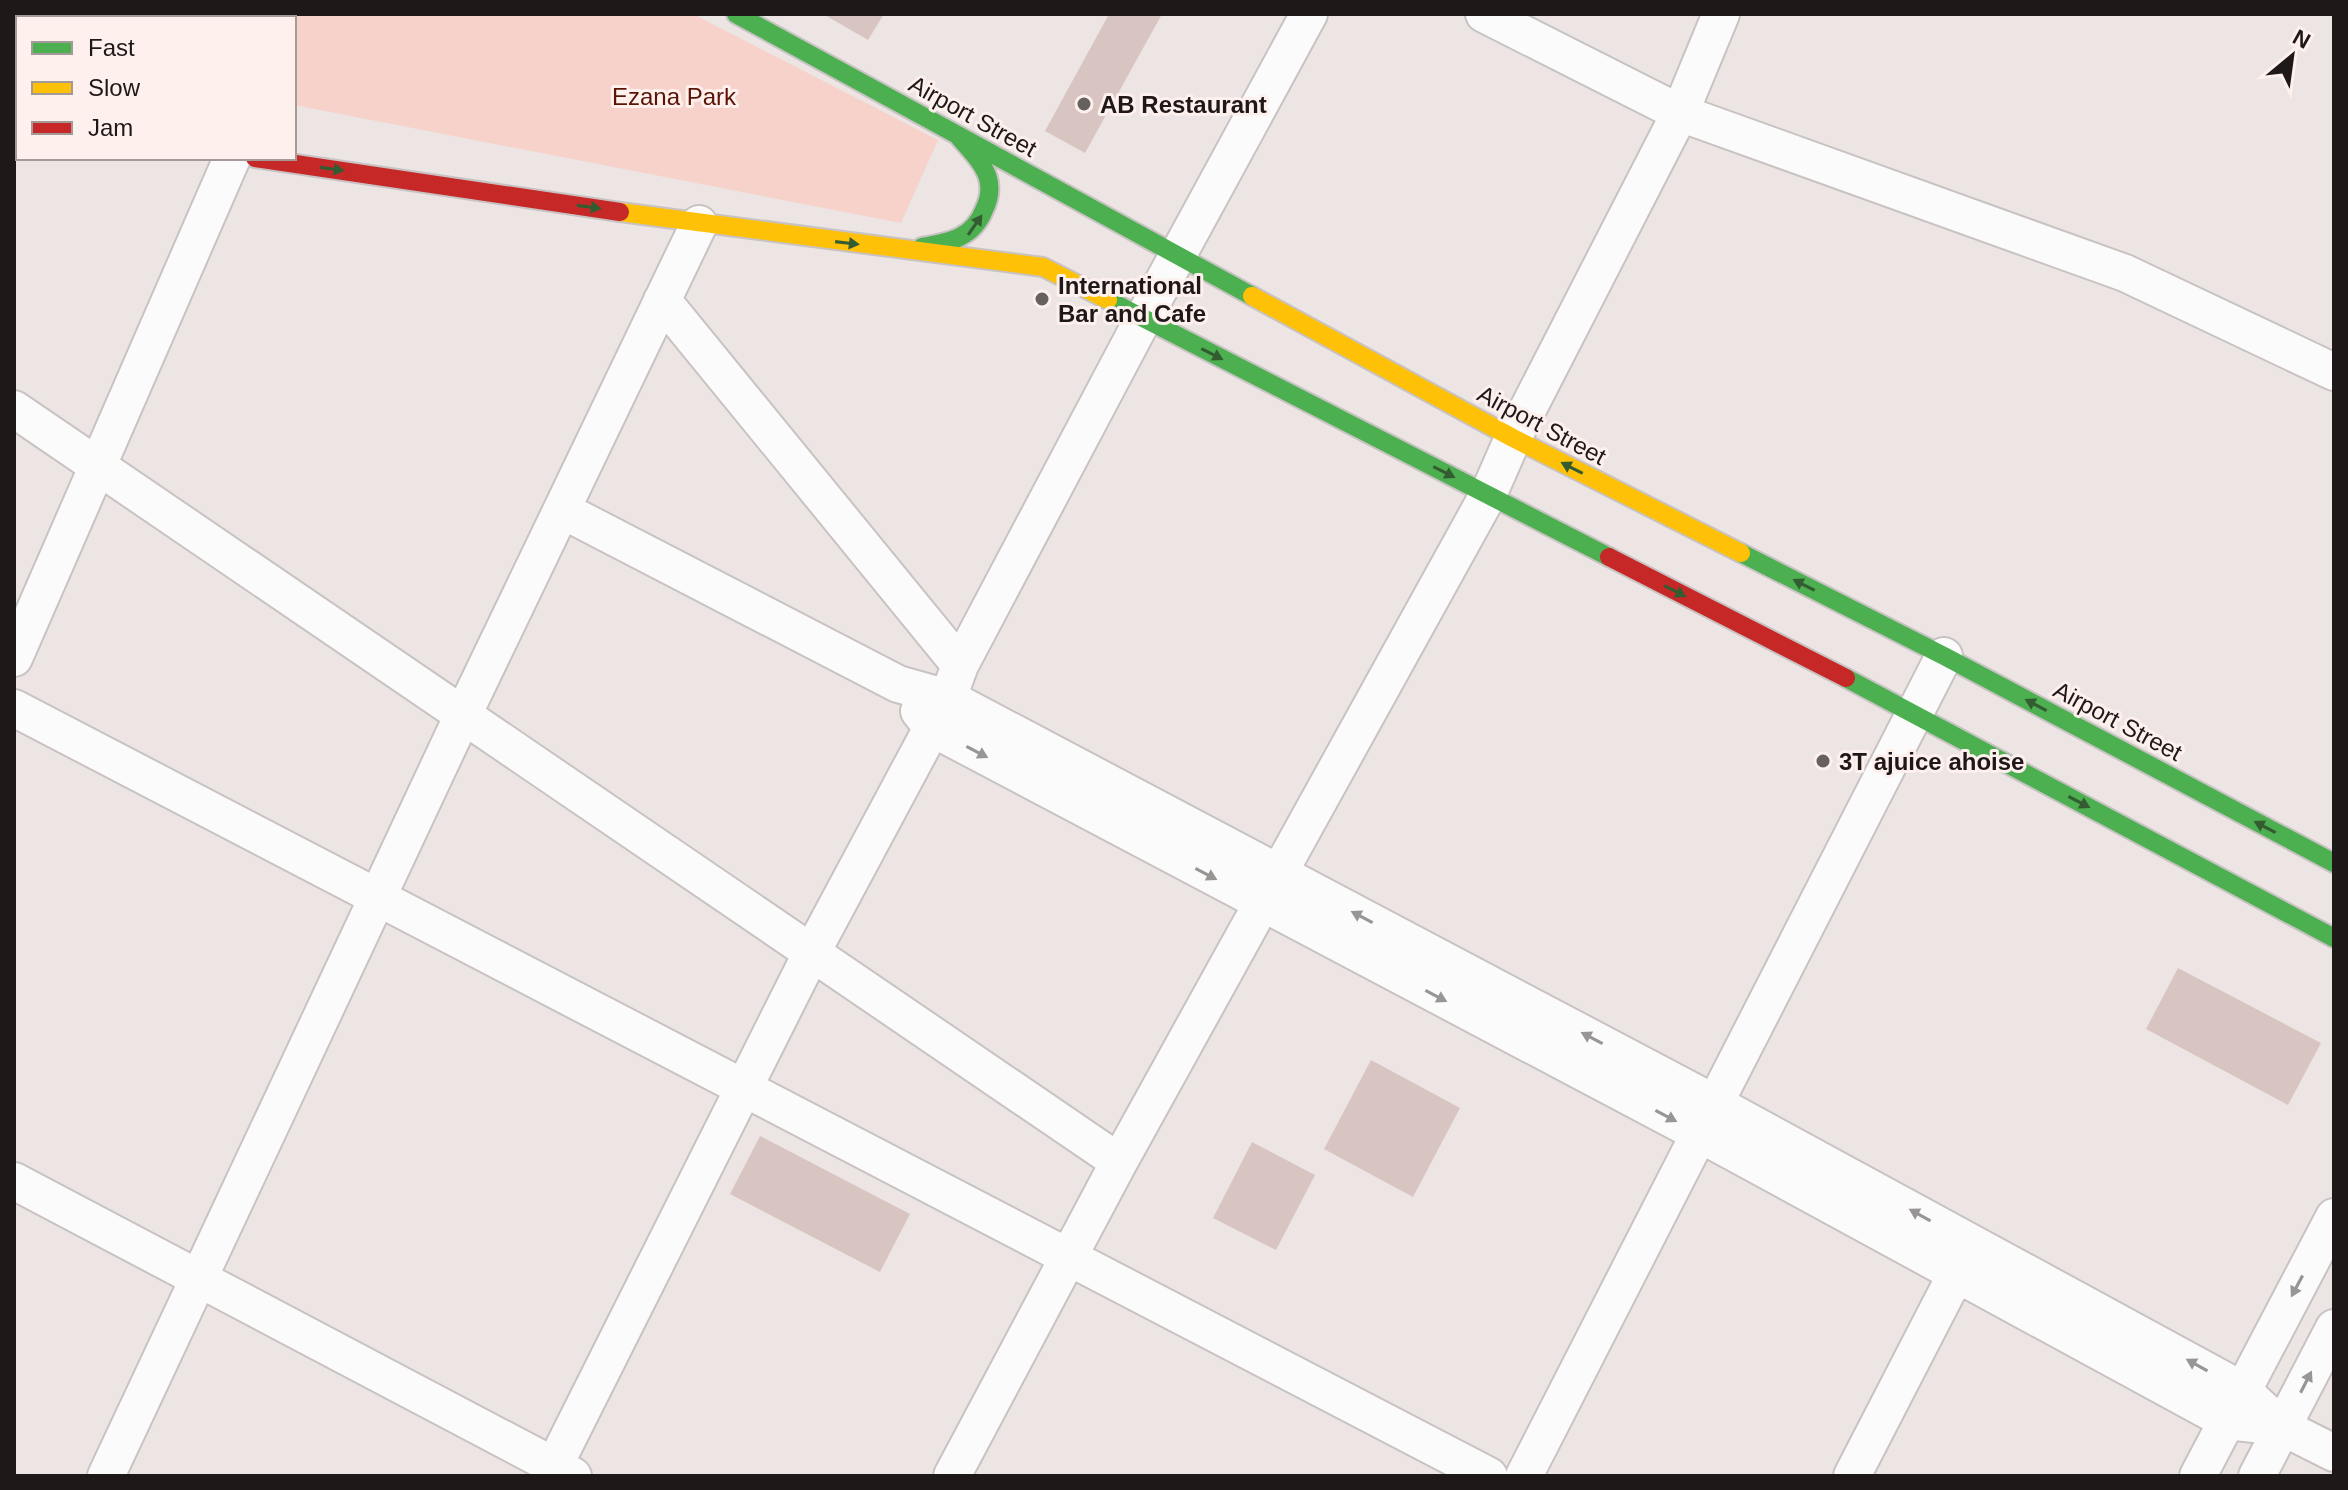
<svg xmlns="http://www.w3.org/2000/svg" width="2348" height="1490" font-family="Helvetica,sans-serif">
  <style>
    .green { fill: #f6d2ca }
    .building { fill: #d8c5c1 }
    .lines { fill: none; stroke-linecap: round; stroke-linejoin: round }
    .street-casing { stroke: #c8c3c2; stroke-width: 40 }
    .fast-casing { stroke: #c8c3c2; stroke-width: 22 }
    .slow-casing { stroke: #c8c3c2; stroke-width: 22 }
    .jam-casing { stroke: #c8c3c2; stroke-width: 22 }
    .street { stroke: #fcfbfb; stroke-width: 36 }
    .fast { stroke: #4caf50; stroke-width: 18 }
    .slow { stroke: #ffc107; stroke-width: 18 }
    .jam { stroke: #c62828; stroke-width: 18 }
    .oneway { fill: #335c31 }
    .oneway2 { fill: #989595 }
    .poi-dot { fill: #66605f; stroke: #fdf0ed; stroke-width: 3 }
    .labels { text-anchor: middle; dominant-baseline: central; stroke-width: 6; stroke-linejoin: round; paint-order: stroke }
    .park-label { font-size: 24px; fill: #5b1304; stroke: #fdf0ed }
    .poi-label { font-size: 24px; font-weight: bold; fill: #1e1918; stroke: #fdf0ed; text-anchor: start }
    .street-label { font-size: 24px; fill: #1e1918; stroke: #fdf0ed }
  </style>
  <rect width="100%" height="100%" fill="#ece5e4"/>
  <path class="green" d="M275,14H693L938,140L901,223L294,105V18H274Z"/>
  <path class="building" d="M823,14H884L868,40Z
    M1109,14H1162L1085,153L1045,131Z
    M2178,968L2321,1043L2288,1105L2146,1029Z
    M1371,1060L1460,1108L1413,1197L1324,1149Z
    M760,1136L910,1214L880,1272L730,1194Z
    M1252,1142L1315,1175L1276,1250L1213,1218Z"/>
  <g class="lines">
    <defs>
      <path id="street" d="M1484,14L1680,113L2125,273L2334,372
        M662,300L960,665
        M14,409L1119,1162
        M562,510L898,684L948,698L1716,1104L2242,1390L2282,1427L2334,1453
        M14,658L232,158
        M14,708L1489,1476
        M919,711L932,728L1700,1134L2227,1421L2282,1427
        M14,1181L573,1476
        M106,1476L463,715L699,224
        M549,1476L812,952L948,698L960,665L1143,319L1309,14
        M952,1476L1119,1162L1488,495L1513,438L1680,113L1721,14
        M1524,1476L1944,656
        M1852,1476L1967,1253
        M2198,1476L2334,1217
        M2257,1476L2334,1328"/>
      <path id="fast" d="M736,14L1252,296
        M14,17L18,20
        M235,18L236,14
        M14,91L18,93
        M922,247C950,242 973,238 984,210C989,200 991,189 988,178C983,162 969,149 958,136
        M1108,300L1609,557
        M1741,553L1944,656L2334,863
        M1846,678L2334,938"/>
      <path id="slow" d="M620,212L1043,267L1108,300
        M1252,296L1513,438L1741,553"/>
      <path id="jam" d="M255,158L620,212
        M1609,557L1846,678"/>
    </defs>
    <use href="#street" class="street-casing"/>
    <use href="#fast" class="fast-casing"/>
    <use href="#slow" class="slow-casing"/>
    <use href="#jam" class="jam-casing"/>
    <use href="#street" class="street"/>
    <use href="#fast" class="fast"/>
    <use href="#slow" class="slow"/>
    <use href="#jam" class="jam"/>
  </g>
  <defs><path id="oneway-solid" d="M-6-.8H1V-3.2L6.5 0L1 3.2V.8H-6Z" transform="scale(2)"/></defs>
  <g class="oneway">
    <use href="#oneway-solid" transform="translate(332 169) rotate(8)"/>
    <use href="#oneway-solid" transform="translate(589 207) rotate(8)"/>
    <use href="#oneway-solid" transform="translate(975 225) rotate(-55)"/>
    <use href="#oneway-solid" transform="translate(847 243) rotate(7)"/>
    <use href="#oneway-solid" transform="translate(1212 354) rotate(27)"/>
    <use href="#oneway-solid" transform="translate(1572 468) rotate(-153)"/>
    <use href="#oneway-solid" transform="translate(1444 472) rotate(27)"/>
    <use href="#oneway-solid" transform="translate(1804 585) rotate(-153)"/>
    <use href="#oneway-solid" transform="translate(1675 591) rotate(27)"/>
    <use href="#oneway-solid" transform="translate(2036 705) rotate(-152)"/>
    <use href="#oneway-solid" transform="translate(2079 802) rotate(28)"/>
    <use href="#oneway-solid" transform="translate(2265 827) rotate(-152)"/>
  </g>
  <g class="oneway2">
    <use href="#oneway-solid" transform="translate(977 752) rotate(28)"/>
    <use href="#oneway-solid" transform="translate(1206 874) rotate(28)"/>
    <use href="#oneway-solid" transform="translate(1362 917) rotate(-152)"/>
    <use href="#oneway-solid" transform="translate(1436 996) rotate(28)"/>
    <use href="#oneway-solid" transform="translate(1592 1038) rotate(-152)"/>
    <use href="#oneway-solid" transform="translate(1666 1116) rotate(28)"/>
    <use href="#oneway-solid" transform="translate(1920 1215) rotate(-151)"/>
    <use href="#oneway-solid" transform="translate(2297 1286) rotate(118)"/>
    <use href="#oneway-solid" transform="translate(2197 1365) rotate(-151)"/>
    <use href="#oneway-solid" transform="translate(2306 1382) rotate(-63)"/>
  </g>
  <g class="poi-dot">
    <circle cx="1084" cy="104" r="8"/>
    <circle cx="1042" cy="299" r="8"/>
    <circle cx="1823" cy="761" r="8"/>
  </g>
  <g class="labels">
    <g class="park-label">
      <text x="674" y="96">Ezana Park</text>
    </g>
    <g class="poi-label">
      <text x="1100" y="104">AB Restaurant</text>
      <text x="1058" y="285">International<tspan x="1058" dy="28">Bar and Cafe</tspan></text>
      <text x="1839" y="761">3T ajuice ahoise</text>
    </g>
    <g class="street-label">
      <text transform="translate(973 116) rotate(29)">Airport Street</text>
      <text transform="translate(1542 425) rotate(28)">Airport Street</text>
      <text transform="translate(2118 721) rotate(28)">Airport Street</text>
    </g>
  </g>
  <rect width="2348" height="1490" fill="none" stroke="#1e1918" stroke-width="32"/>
  <rect x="16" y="16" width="280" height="144" fill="#fdf0ed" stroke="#a49a98" stroke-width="2"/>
  <rect x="32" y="42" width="40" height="12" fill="#4caf50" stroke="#a49a98" stroke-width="2"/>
  <text x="88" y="56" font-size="24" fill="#1e1918">Fast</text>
  <rect x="32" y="82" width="40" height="12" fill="#ffc107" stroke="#a49a98" stroke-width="2"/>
  <text x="88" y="96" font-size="24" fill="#1e1918">Slow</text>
  <rect x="32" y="122" width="40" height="12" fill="#c62828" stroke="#a49a98" stroke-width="2"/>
  <text x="88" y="136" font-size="24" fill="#1e1918">Jam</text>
  <g transform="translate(2292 56) rotate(29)" stroke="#fdf0ed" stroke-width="6" paint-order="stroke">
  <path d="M0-6L14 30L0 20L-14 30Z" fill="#1e1918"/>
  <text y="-12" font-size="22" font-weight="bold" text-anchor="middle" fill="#1e1918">N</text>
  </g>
</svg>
